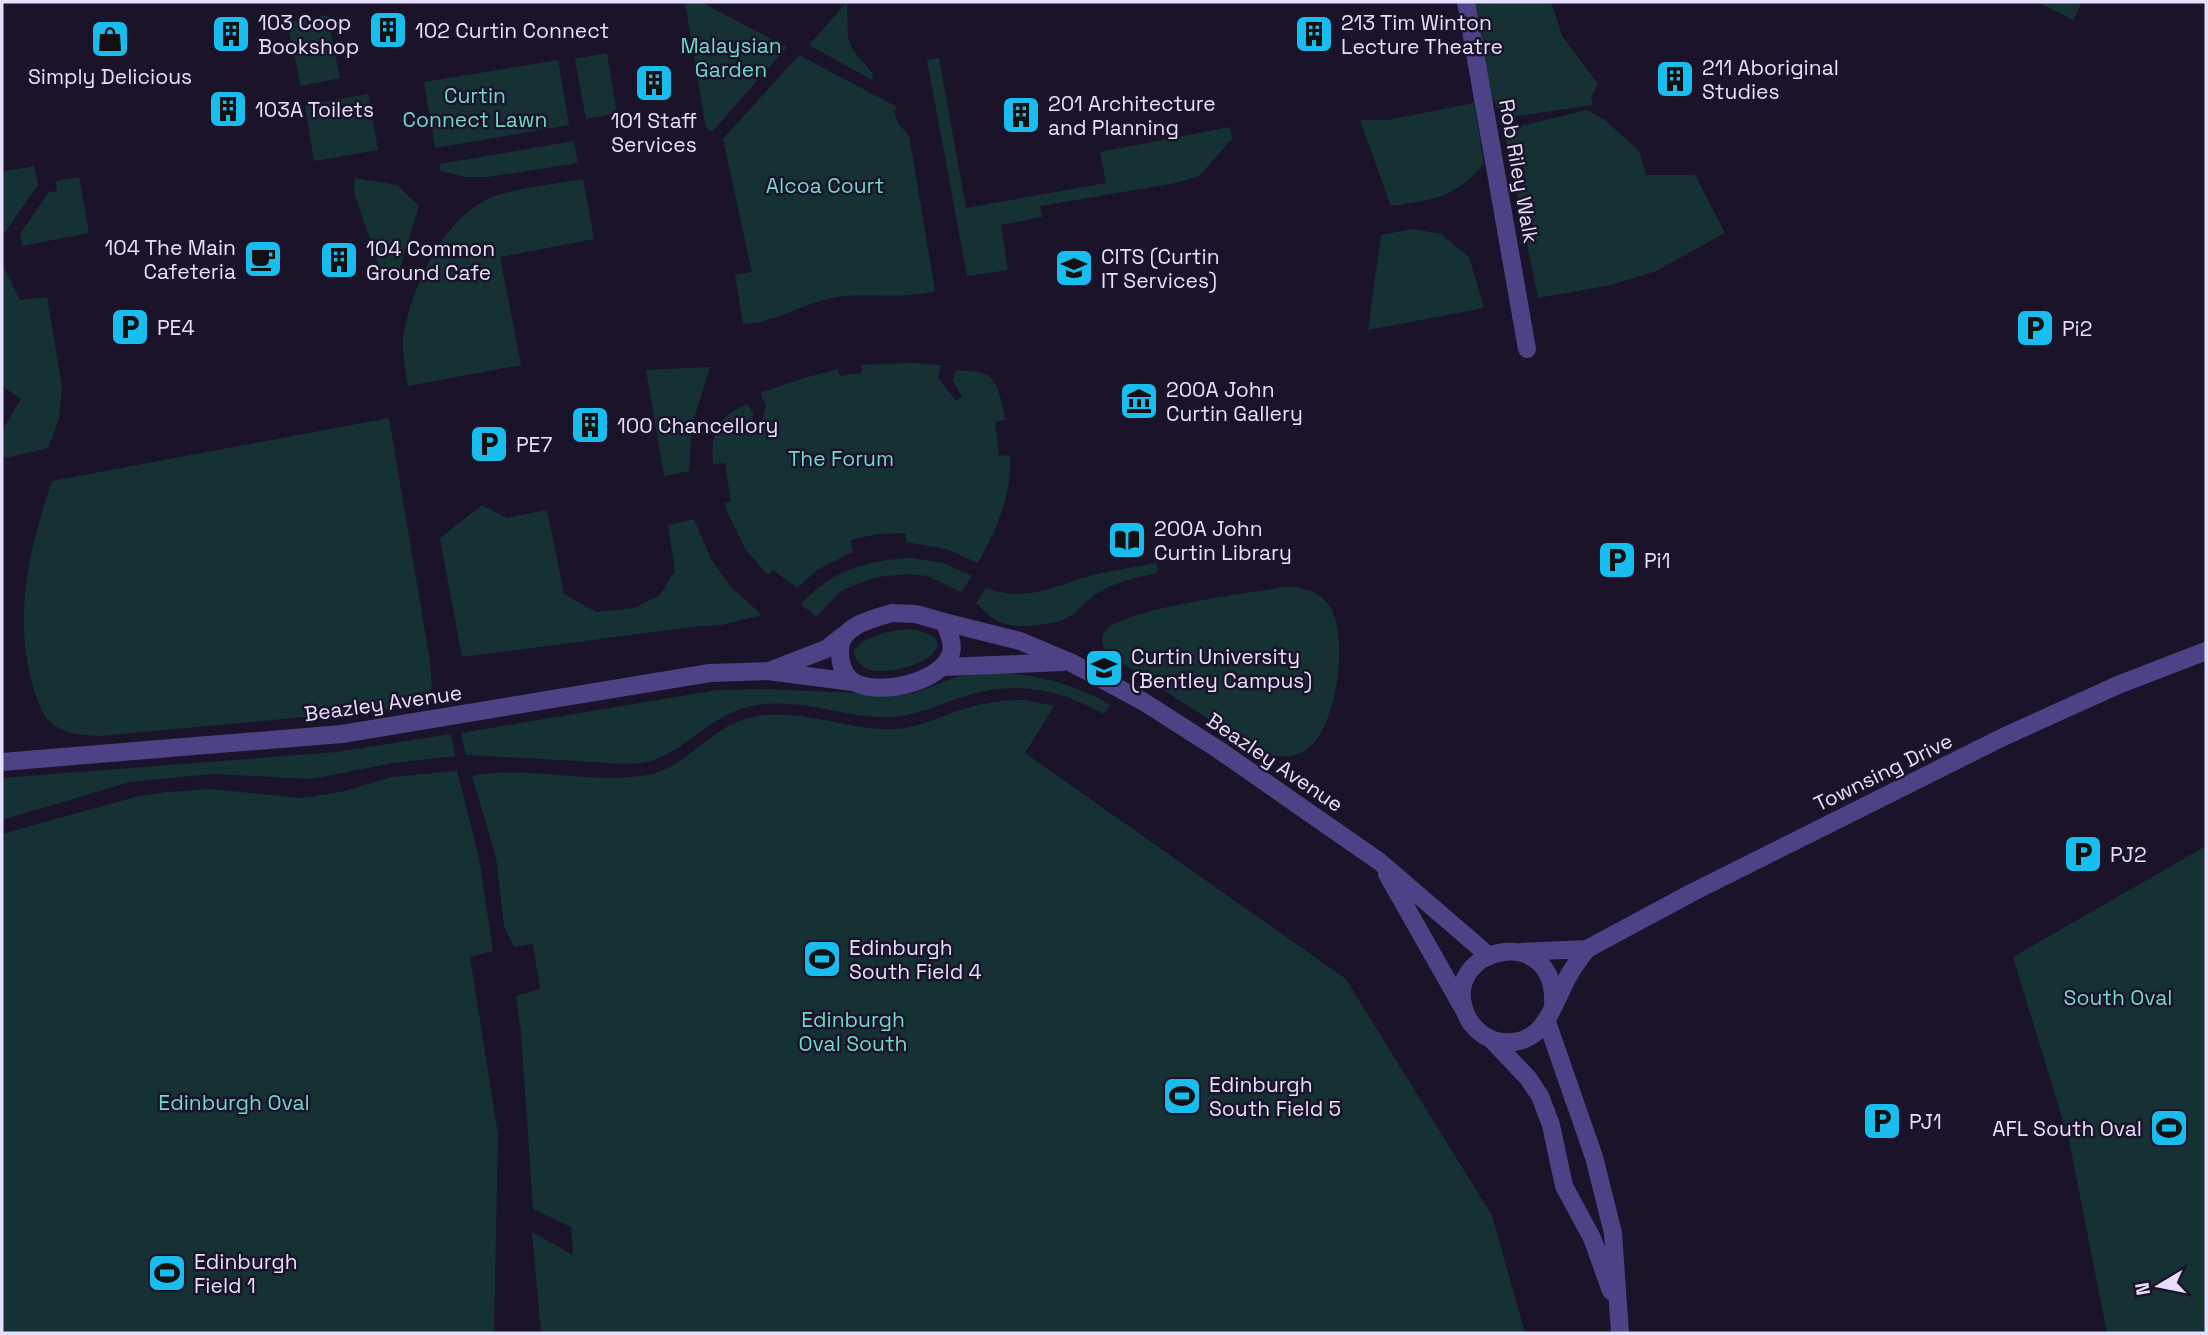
<svg xmlns="http://www.w3.org/2000/svg" width="2208" height="1335" font-family="'Space Grotesk',sans-serif">
  <style>
    .green { fill: #163133 }
    .lines { fill: none; stroke-linecap: round; stroke-linejoin: round }
    .minor { stroke: #4d4285; stroke-width: 18 }
    .labels { text-anchor: middle; dominant-baseline: central; stroke-width: 5; stroke-linejoin: round; paint-order: stroke }
    .poi-label { font-size: 21px; fill: #e6defd; stroke: #1a132a; text-anchor: start }
    .park-label { font-size: 21px; fill: #6ed9cc; stroke: #1a132a }
    .street-label { font-size: 21px; fill: #e6defd; stroke: #1a132a }
  </style>
  <rect width="100%" height="100%" fill="#1a132a"/>
  <path class="green" d="M685,2H701L787,47L712,132L706,128Z
    M847,2L848,38L853,50L873,74L872,80L809,45Z
    M1474,2H1551L1562,36L1598,84L1591,97L1593,105L1503,118L1490,93Z
    M2037,2H2082L2073,20Z
    M327,15L340,78L301,86L287,22Z
    M607,53L617,113L586,119L575,59Z
    M799,55L897,107L894,111L898,124L909,135L935,291C902,300 869,292 837,297C803,302 777,323 743,324L735,275L752,272L723,139Z
    M939,58L966,208L1106,183L1100,152L1230,127L1232,139L1199,176L1176,183L1040,206L1042,217L1001,225L1008,270L967,276L927,60Z
    M558,60L569,125L435,148L424,82Z
    M368,94L378,150L314,161L305,105Z
    M1474,103L1484,164C1455,198 1432,200 1391,206L1360,120H1388Z
    M1587,110L1605,120L1639,151L1646,175H1695L1725,233L1656,271L1611,285L1538,298L1504,130Z
    M574,141L578,163L488,177H465L441,171L439,164Z
    M34,166L38,185L6,231L2,233V172Z
    M79,177L89,233L22,246L20,234L49,192L57,191L56,181Z
    M355,178L397,185L419,206L399,271L380,269L354,192Z
    M583,179L594,239L500,257L521,365L408,386C405,368 401,350 404,332C413,283 447,211 498,195C525,187 555,184 583,179Z
    M1413,229L1441,234L1469,257L1484,308L1368,330L1381,235Z
    M2,263L20,300L47,297L62,387L59,419L48,448L6,458L2,455V431L21,399L2,386Z
    M910,363L941,365L938,378L956,401L962,396L953,381L956,370C965,371 976,371 985,374C999,380 1003,407 1005,420L995,422L999,456L1010,455C1012,496 997,528 978,563L946,549L906,542V533L878,534L850,540L853,552L817,570L797,588L773,570L768,575L745,549L726,509L725,503L731,502L725,463L713,464C711,432 717,417 747,404L753,412L752,433L759,432L766,406L760,393L804,378L838,369L840,376L862,373L861,365Z
    M710,367L692,425L689,471L664,476L646,370Z
    M389,418L430,661L432,689L418,700L401,708L100,736C84,735 68,735 54,725C41,716 36,696 32,682C13,613 30,547 52,481Z
    M482,505L507,518L547,510L564,594L596,612L635,608L660,595L675,571L668,525L694,519L711,559L730,586L762,615L721,625L700,626L462,657L440,538Z
    M911,558L943,563L972,576L961,592L927,576L907,574L878,577L861,582L841,591L816,617L801,604C831,571 867,560 911,558Z
    M1156,563L1158,573C1138,577 1119,581 1101,591C1088,598 1080,611 1067,618C1052,626 1012,629 997,621C990,617 983,609 976,603L986,588C1029,604 1056,584 1097,574C1116,570 1136,567 1156,563Z
    M1285,587C1302,587 1317,590 1328,604C1351,633 1337,738 1301,753C1287,759 1272,756 1259,752L1108,654C1103,646 1098,639 1106,630C1127,608 1250,593 1285,587Z
    M910,629C995,643 857,702 854,650C869,634 889,631 910,629Z
    M995,672C1037,675 1074,683 1110,705L1104,714C1057,688 1014,680 962,697C938,705 916,716 890,717C843,719 799,695 748,707C708,716 678,759 641,763C620,765 598,762 577,761C540,759 503,757 466,755L461,733L717,690L765,689L901,695L914,693L959,676Z
    M1025,700L1054,706L1025,753L1346,979L1492,1216L1525,1333H541L532,1232L573,1255L571,1227L533,1209L521,1032L516,996L540,989L533,944L514,947L504,926L496,857L472,776C530,765 590,785 647,775C686,768 707,731 743,720C793,703 846,732 896,729C918,728 937,718 957,711C980,704 1001,700 1025,700Z
    M451,734L455,756L393,763L311,779L212,774L130,782L2,820V778L336,752Z
    M457,771L479,858L493,951L470,957L498,1135L494,1333H2V834L135,797L167,792L211,789L301,798L341,792L392,777Z
    M2206,846V1333H2107L2069,1140L2013,957Z"/>
  <g class="lines">
    <path class="minor" d="M1466,2L1527,349
      M892,613L916,614L944,622C948,631 954,643 951,653C942,683 874,698 851,680C842,673 840,662 840,651C839,626 872,619 892,613Z
      M944,622L1020,641L1070,662L1144,702L1219,750L1380,862L1488,955
      M944,667L1063,662
      M772,670L826,649L844,635
      M2,762L342,734L710,673L768,671L853,682
      M1387,874L1463,1008
      M1521,952L1587,949L1693,892L2001,738L2118,685L2206,651
      M1553,1007C1559,919 1438,947 1466,1014C1471,1027 1484,1038 1497,1041C1544,1050 1551,1007 1569,975C1574,966 1581,957 1587,949
      M1547,1022L1594,1157L1613,1233L1620,1333
      M1491,1039L1528,1078L1540,1096L1551,1125L1564,1186L1592,1238L1611,1291"/>
  </g>
  <defs>
    <symbol id="building-square" viewBox="-11 -11 22 22"><rect x="-9" y="-9" width="18" height="18" rx="4" fill="#18bdee" stroke="#1a132a"/><path d="M-4-6H4V6H1V3H-1V6H-4ZM-2.5-4.3h1.7v1.8h-1.7ZM.8-4.3h1.7v1.8H.8ZM-2.5-1h1.7V.8h-1.7ZM.8-1h1.7V.8H.8Z" fill="#111"/></symbol>
    <symbol id="shop-square" viewBox="-11 -11 22 22"><rect x="-9" y="-9" width="18" height="18" rx="4" fill="#18bdee" stroke="#1a132a"/><path d="M-5-2.5h2.3a2.7 3.5 0 0 1 5.4 0H5L5.5 6h-11ZM-1.5-2.5h3a1.5 2.3 0 0 0-3 0Z" fill="#111"/></symbol>
    <symbol id="cafe-square" viewBox="-11 -11 22 22"><rect x="-9" y="-9" width="18" height="18" rx="4" fill="#18bdee" stroke="#1a132a"/><path d="M-5.5-4.5H6V0H3Q3 3.5 0 3.5H-2.5Q-5.5 3.5-5.5 0ZM3-3.2v2h1.7v-2ZM-6 4.5H4V6H-6Z" fill="#111"/></symbol>
    <symbol id="university-square" viewBox="-11 -11 22 22"><rect x="-9" y="-9" width="18" height="18" rx="4" fill="#18bdee" stroke="#1a132a"/><path d="M0-5L7-2L0 1L-7-2ZM-4 1L0 2.5L4 1V4Q0 6-4 4Z" fill="#111"/></symbol>
    <symbol id="parking-square" viewBox="-11 -11 22 22"><rect x="-9" y="-9" width="18" height="18" rx="4" fill="#18bdee" stroke="#1a132a"/><path d="M-3.5-5.5H1a3.5 3.5 0 0 1 0 7H-1V5.5H-3.5ZM-1-3.4V-.6H.8a1.4 1.4 0 0 0 0-2.8Z" fill="#111"/></symbol>
    <symbol id="museum-square" viewBox="-11 -11 22 22"><rect x="-9" y="-9" width="18" height="18" rx="4" fill="#18bdee" stroke="#1a132a"/><path d="M0-6L6-3V-2H-6V-3ZM-5-1h2V3h-2ZM-1-1h2V3h-2ZM3-1h2V3H3ZM-6 4H6V6H-6Z" fill="#111"/></symbol>
    <symbol id="library-square" viewBox="-11 -11 22 22"><rect x="-9" y="-9" width="18" height="18" rx="4" fill="#18bdee" stroke="#1a132a"/><path d="M-6-4Q-3-5.5-.7-3.5V5Q-3 3-6 4ZM6-4Q3-5.5 .7-3.5V5Q3 3 6 4Z" fill="#111"/></symbol>
    <symbol id="stadium-square" viewBox="-11 -11 22 22"><rect x="-9" y="-9" width="18" height="18" rx="4" fill="#18bdee" stroke="#1a132a"/><path d="M0-5a6.5 5 0 1 0 0 10a6.5 5 0 1 0 0-10ZM-3.5-1.8h7v3.6h-7Z" fill="#111"/></symbol>
  </defs>
  <g fill-rule="evenodd">
    <use href="#building-square" x="366" y="8" width="44" height="44"/>
    <use href="#building-square" x="209" y="12" width="44" height="44"/>
    <use href="#building-square" x="1292" y="12" width="44" height="44"/>
    <use href="#shop-square" x="88" y="17" width="44" height="44"/>
    <use href="#building-square" x="1653" y="57" width="44" height="44"/>
    <use href="#building-square" x="632" y="61" width="44" height="44"/>
    <use href="#building-square" x="206" y="87" width="44" height="44"/>
    <use href="#building-square" x="999" y="93" width="44" height="44"/>
    <use href="#cafe-square" x="241" y="237" width="44" height="44"/>
    <use href="#building-square" x="317" y="238" width="44" height="44"/>
    <use href="#university-square" x="1052" y="246" width="44" height="44"/>
    <use href="#parking-square" x="108" y="305" width="44" height="44"/>
    <use href="#parking-square" x="2013" y="306" width="44" height="44"/>
    <use href="#museum-square" x="1117" y="379" width="44" height="44"/>
    <use href="#building-square" x="568" y="403" width="44" height="44"/>
    <use href="#parking-square" x="467" y="422" width="44" height="44"/>
    <use href="#library-square" x="1105" y="518" width="44" height="44"/>
    <use href="#parking-square" x="1595" y="538" width="44" height="44"/>
    <use href="#university-square" x="1082" y="646" width="44" height="44"/>
    <use href="#parking-square" x="2061" y="832" width="44" height="44"/>
    <use href="#stadium-square" x="800" y="937" width="44" height="44"/>
    <use href="#stadium-square" x="1160" y="1074" width="44" height="44"/>
    <use href="#parking-square" x="1860" y="1099" width="44" height="44"/>
    <use href="#stadium-square" x="2147" y="1106" width="44" height="44"/>
    <use href="#stadium-square" x="145" y="1251" width="44" height="44"/>
  </g>
  <g class="labels">
    <g class="poi-label">
      <text x="258" y="22">103 Coop<tspan x="258" dy="24">Bookshop</tspan></text>
      <text x="1341" y="22">213 Tim Winton<tspan x="1341" dy="24">Lecture Theatre</tspan></text>
      <text x="415" y="30">102 Curtin Connect</text>
      <text x="1702" y="67">211 Aboriginal<tspan x="1702" dy="24">Studies</tspan></text>
      <text x="110" y="76" text-anchor="middle">Simply Delicious</text>
      <text x="1048" y="103">201 Architecture<tspan x="1048" dy="24">and Planning</tspan></text>
      <text x="255" y="109">103A Toilets</text>
      <text x="654" y="120" text-anchor="middle">101 Staff<tspan x="654" dy="24">Services</tspan></text>
      <text x="236" y="247" text-anchor="end">104 The Main<tspan x="236" dy="24">Cafeteria</tspan></text>
      <text x="366" y="248">104 Common<tspan x="366" dy="24">Ground Cafe</tspan></text>
      <text x="1101" y="256">CITS (Curtin<tspan x="1101" dy="24">IT Services)</tspan></text>
      <text x="157" y="327">PE4</text>
      <text x="2062" y="328">Pi2</text>
      <text x="1166" y="389">200A John<tspan x="1166" dy="24">Curtin Gallery</tspan></text>
      <text x="617" y="425">100 Chancellory</text>
      <text x="516" y="444">PE7</text>
      <text x="1154" y="528">200A John<tspan x="1154" dy="24">Curtin Library</tspan></text>
      <text x="1644" y="560">Pi1</text>
      <text x="1131" y="656">Curtin University<tspan x="1131" dy="24">(Bentley Campus)</tspan></text>
      <text x="2110" y="854">PJ2</text>
      <text x="849" y="947">Edinburgh<tspan x="849" dy="24">South Field 4</tspan></text>
      <text x="1209" y="1084">Edinburgh<tspan x="1209" dy="24">South Field 5</tspan></text>
      <text x="1909" y="1121">PJ1</text>
      <text x="2142" y="1128" text-anchor="end">AFL South Oval</text>
      <text x="194" y="1261">Edinburgh<tspan x="194" dy="24">Field 1</tspan></text>
    </g>
    <g class="park-label">
      <text x="731" y="45">Malaysian<tspan x="731" dy="24">Garden</tspan></text>
      <text x="475" y="95">Curtin<tspan x="475" dy="24">Connect Lawn</tspan></text>
      <text x="825" y="185">Alcoa Court</text>
      <text x="841" y="458">The Forum</text>
      <text x="2118" y="997">South Oval</text>
      <text x="853" y="1019">Edinburgh<tspan x="853" dy="24">Oval South</tspan></text>
      <text x="234" y="1102">Edinburgh Oval</text>
    </g>
    <g class="street-label">
      <text transform="translate(1519 171) rotate(80)">Rob Riley Walk</text>
      <text transform="translate(383 703) rotate(-8)">Beazley Avenue</text>
      <text transform="translate(1275 762) rotate(34)">Beazley Avenue</text>
      <text transform="translate(1883 772) rotate(-26)">Townsing Drive</text>
    </g>
  </g>
  <rect width="2208" height="1335" fill="none" stroke="#e6defd" stroke-width="7"/>
  <g transform="translate(2159 1286) rotate(260)" stroke="#1a132a" stroke-width="5" paint-order="stroke">
  <path d="M0-5L12 26L0 18L-12 26Z" fill="#e6defd"/>
  <text y="-10" font-size="19" font-weight="bold" text-anchor="middle" fill="#e6defd">N</text>
  </g>
</svg>
